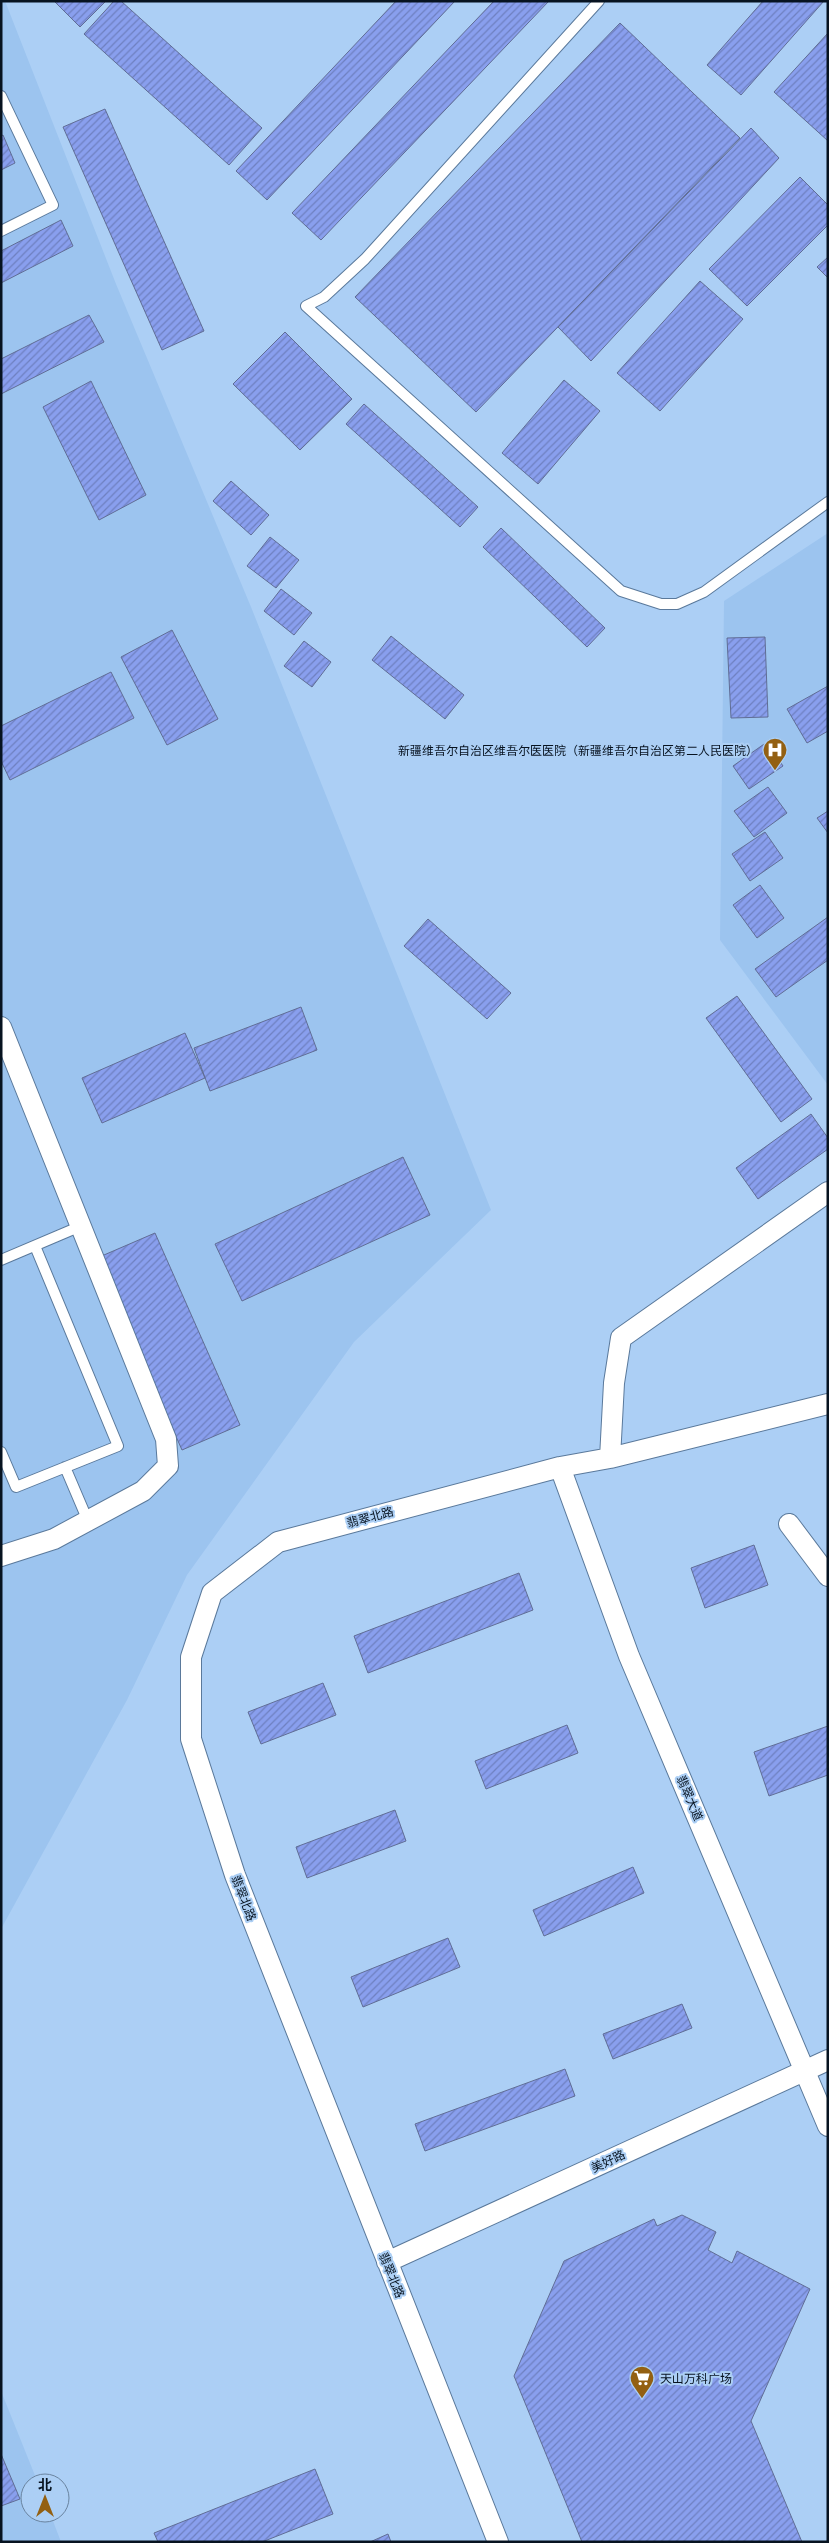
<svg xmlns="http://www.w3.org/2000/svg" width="829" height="2543" font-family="'PT Sans','Noto Sans SC',sans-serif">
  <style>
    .built { fill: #9cc4ef }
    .building { fill: url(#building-hatch); stroke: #606d95 }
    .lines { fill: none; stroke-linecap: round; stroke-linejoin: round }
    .lane-casing { stroke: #5a799b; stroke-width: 12 }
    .street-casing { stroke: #5a799b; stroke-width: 22 }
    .lane { stroke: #fff; stroke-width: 10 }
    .street { stroke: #fff; stroke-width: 20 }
    .labels { text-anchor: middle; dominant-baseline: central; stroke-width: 4; stroke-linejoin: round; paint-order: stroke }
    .poi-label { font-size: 12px; fill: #071320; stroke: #accff5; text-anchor: end }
    .street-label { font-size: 12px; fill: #071320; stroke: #accff5 }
  </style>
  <defs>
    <pattern id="building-hatch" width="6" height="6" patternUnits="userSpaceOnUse" patternTransform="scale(1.25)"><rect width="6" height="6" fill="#899fee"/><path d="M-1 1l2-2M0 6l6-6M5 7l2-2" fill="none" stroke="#6e80c0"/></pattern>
  </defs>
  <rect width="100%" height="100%" fill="#accff5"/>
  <path class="built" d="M1,1H5L116,284L251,607L491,1210L354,1342L187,1575L127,1700L1,1929Z
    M828,533V1085L720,940L724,601Z
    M1,2391L38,2483H30V2513H50L61,2542H1Z"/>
  <path class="building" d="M54,1H106L80,27Z
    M114,1H121L262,128L229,165L84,34Z
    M396,1H455L267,200L236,171Z
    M494,1H549L321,240L292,213Z
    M763,1H824L741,95L707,65Z
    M620,23L740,138L476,412L355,297Z
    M828,33V141L774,92Z
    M105,109L204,331L162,350L63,127Z
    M751,128L779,158L591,361L558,327Z
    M3,135L15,163L1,170V136Z
    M800,177L828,205V225L747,306L709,269Z
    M61,220L73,246L1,283V251Z
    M828,257V278L817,267Z
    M700,281L743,319L660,411L617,373Z
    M89,315L104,342L1,394V359Z
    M285,332L352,399L300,450L233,384Z
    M564,380L600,411L538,484L502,453Z
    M91,381L146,495L99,520L43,407Z
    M364,404L478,507L460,527L346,424Z
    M231,481L269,515L251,535L213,501Z
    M501,528L605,628L587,647L483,547Z
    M270,537L299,560L276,588L247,566Z
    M281,589L312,613L294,635L264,611Z
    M172,630L218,719L167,745L121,657Z
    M391,636L464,695L445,719L372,660Z
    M765,637L768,717L731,718L727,638Z
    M304,641L331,662L312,687L284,666Z
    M111,672L134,718L10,780L1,761V726Z
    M828,686V731L807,743L787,709Z
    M767,742L783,766L749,789L733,766Z
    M768,787L787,813L754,837L734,811Z
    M828,811V833L817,818Z
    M765,832L783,858L750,881L732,854Z
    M760,885L784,918L757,938L733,905Z
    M828,917V960L776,997L755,969Z
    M428,919L511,993L487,1019L404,946Z
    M737,996L812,1099L781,1122L706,1018Z
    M301,1007L317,1050L210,1091L194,1048Z
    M185,1033L205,1078L102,1123L82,1078Z
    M811,1114L828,1138V1149L758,1199L736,1168Z
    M403,1157L430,1215L242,1301L215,1244Z
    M155,1233L240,1425L182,1450L97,1258Z
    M754,1545L768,1585L705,1608L691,1568Z
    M519,1573L533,1610L368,1673L354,1636Z
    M323,1683L336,1715L261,1744L248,1712Z
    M567,1725L578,1753L486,1789L475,1761Z
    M828,1726V1775L769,1796L754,1752Z
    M395,1810L406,1841L307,1878L296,1847Z
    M633,1867L644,1893L544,1936L533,1910Z
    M448,1938L460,1967L363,2007L351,1977Z
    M682,2004L692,2028L613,2059L603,2034Z
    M565,2069L575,2096L425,2151L415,2124Z
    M682,2215L716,2232L708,2250L732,2263L737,2251L810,2289L751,2421L802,2542H582L514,2376L564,2261L654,2219L657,2226Z
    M1,2454L20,2499L1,2506Z
    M315,2469L333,2514L262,2542H158L154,2533Z
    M388,2534L391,2542H370Z"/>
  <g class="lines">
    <defs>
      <path id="lane" d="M599,1L365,259L324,297L306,306L621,591L661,604H677L704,592L828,502
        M1,96L53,205L1,231
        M1,1260L81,1226
        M1,1452L16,1487L118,1446L35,1246
        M65,1467L88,1521"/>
      <path id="street" d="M1,1027L166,1439L168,1466L143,1491L54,1539L1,1556
        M610,1458L614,1383L621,1338L828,1192
        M560,1467L629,1656L828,2126
        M789,1524L828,1576
        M387,2262L828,2060
        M498,2542L235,1875L191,1739V1657L212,1593L278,1542L560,1467L610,1458L828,1404"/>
    </defs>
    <use href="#lane" class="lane-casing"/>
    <use href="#street" class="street-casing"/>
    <use href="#lane" class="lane"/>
    <use href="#street" class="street"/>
  </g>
  <defs>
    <symbol id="hospital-pin" viewBox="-11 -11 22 30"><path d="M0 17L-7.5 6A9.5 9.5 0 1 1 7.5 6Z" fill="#936012" stroke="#accff5"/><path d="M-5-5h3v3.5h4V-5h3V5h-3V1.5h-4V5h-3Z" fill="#fff"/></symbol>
    <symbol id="supermarket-pin" viewBox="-11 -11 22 30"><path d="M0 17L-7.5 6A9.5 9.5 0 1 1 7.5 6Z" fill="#936012" stroke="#accff5"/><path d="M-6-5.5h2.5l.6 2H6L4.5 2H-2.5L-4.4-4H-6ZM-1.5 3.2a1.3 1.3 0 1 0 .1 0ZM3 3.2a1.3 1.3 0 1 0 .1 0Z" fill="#fff"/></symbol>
  </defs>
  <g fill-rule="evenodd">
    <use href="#hospital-pin" x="761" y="736" width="28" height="38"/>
    <use href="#supermarket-pin" x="628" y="2364" width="28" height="38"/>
  </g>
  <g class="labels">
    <g class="poi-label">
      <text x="758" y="750">新疆维吾尔自治区维吾尔医医院（新疆维吾尔自治区第二人民医院）</text>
      <text x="660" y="2378" text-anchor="start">天山万科广场</text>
    </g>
    <g class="street-label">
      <text transform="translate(370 1517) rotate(-15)">翡翠北路</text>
      <text transform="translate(690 1798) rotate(67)">翡翠大道</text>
      <text transform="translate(244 1898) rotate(69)">翡翠北路</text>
      <text transform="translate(608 2161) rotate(-25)">美好路</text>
      <text transform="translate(392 2275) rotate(68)">翡翠北路</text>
    </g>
  </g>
  <rect width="829" height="2543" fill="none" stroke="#071320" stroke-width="5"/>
  <g transform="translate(45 2498)"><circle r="24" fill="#accff5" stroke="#6a84a0"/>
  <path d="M0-4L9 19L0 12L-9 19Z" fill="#936012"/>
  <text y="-8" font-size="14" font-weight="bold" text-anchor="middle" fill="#071320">北</text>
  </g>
</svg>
